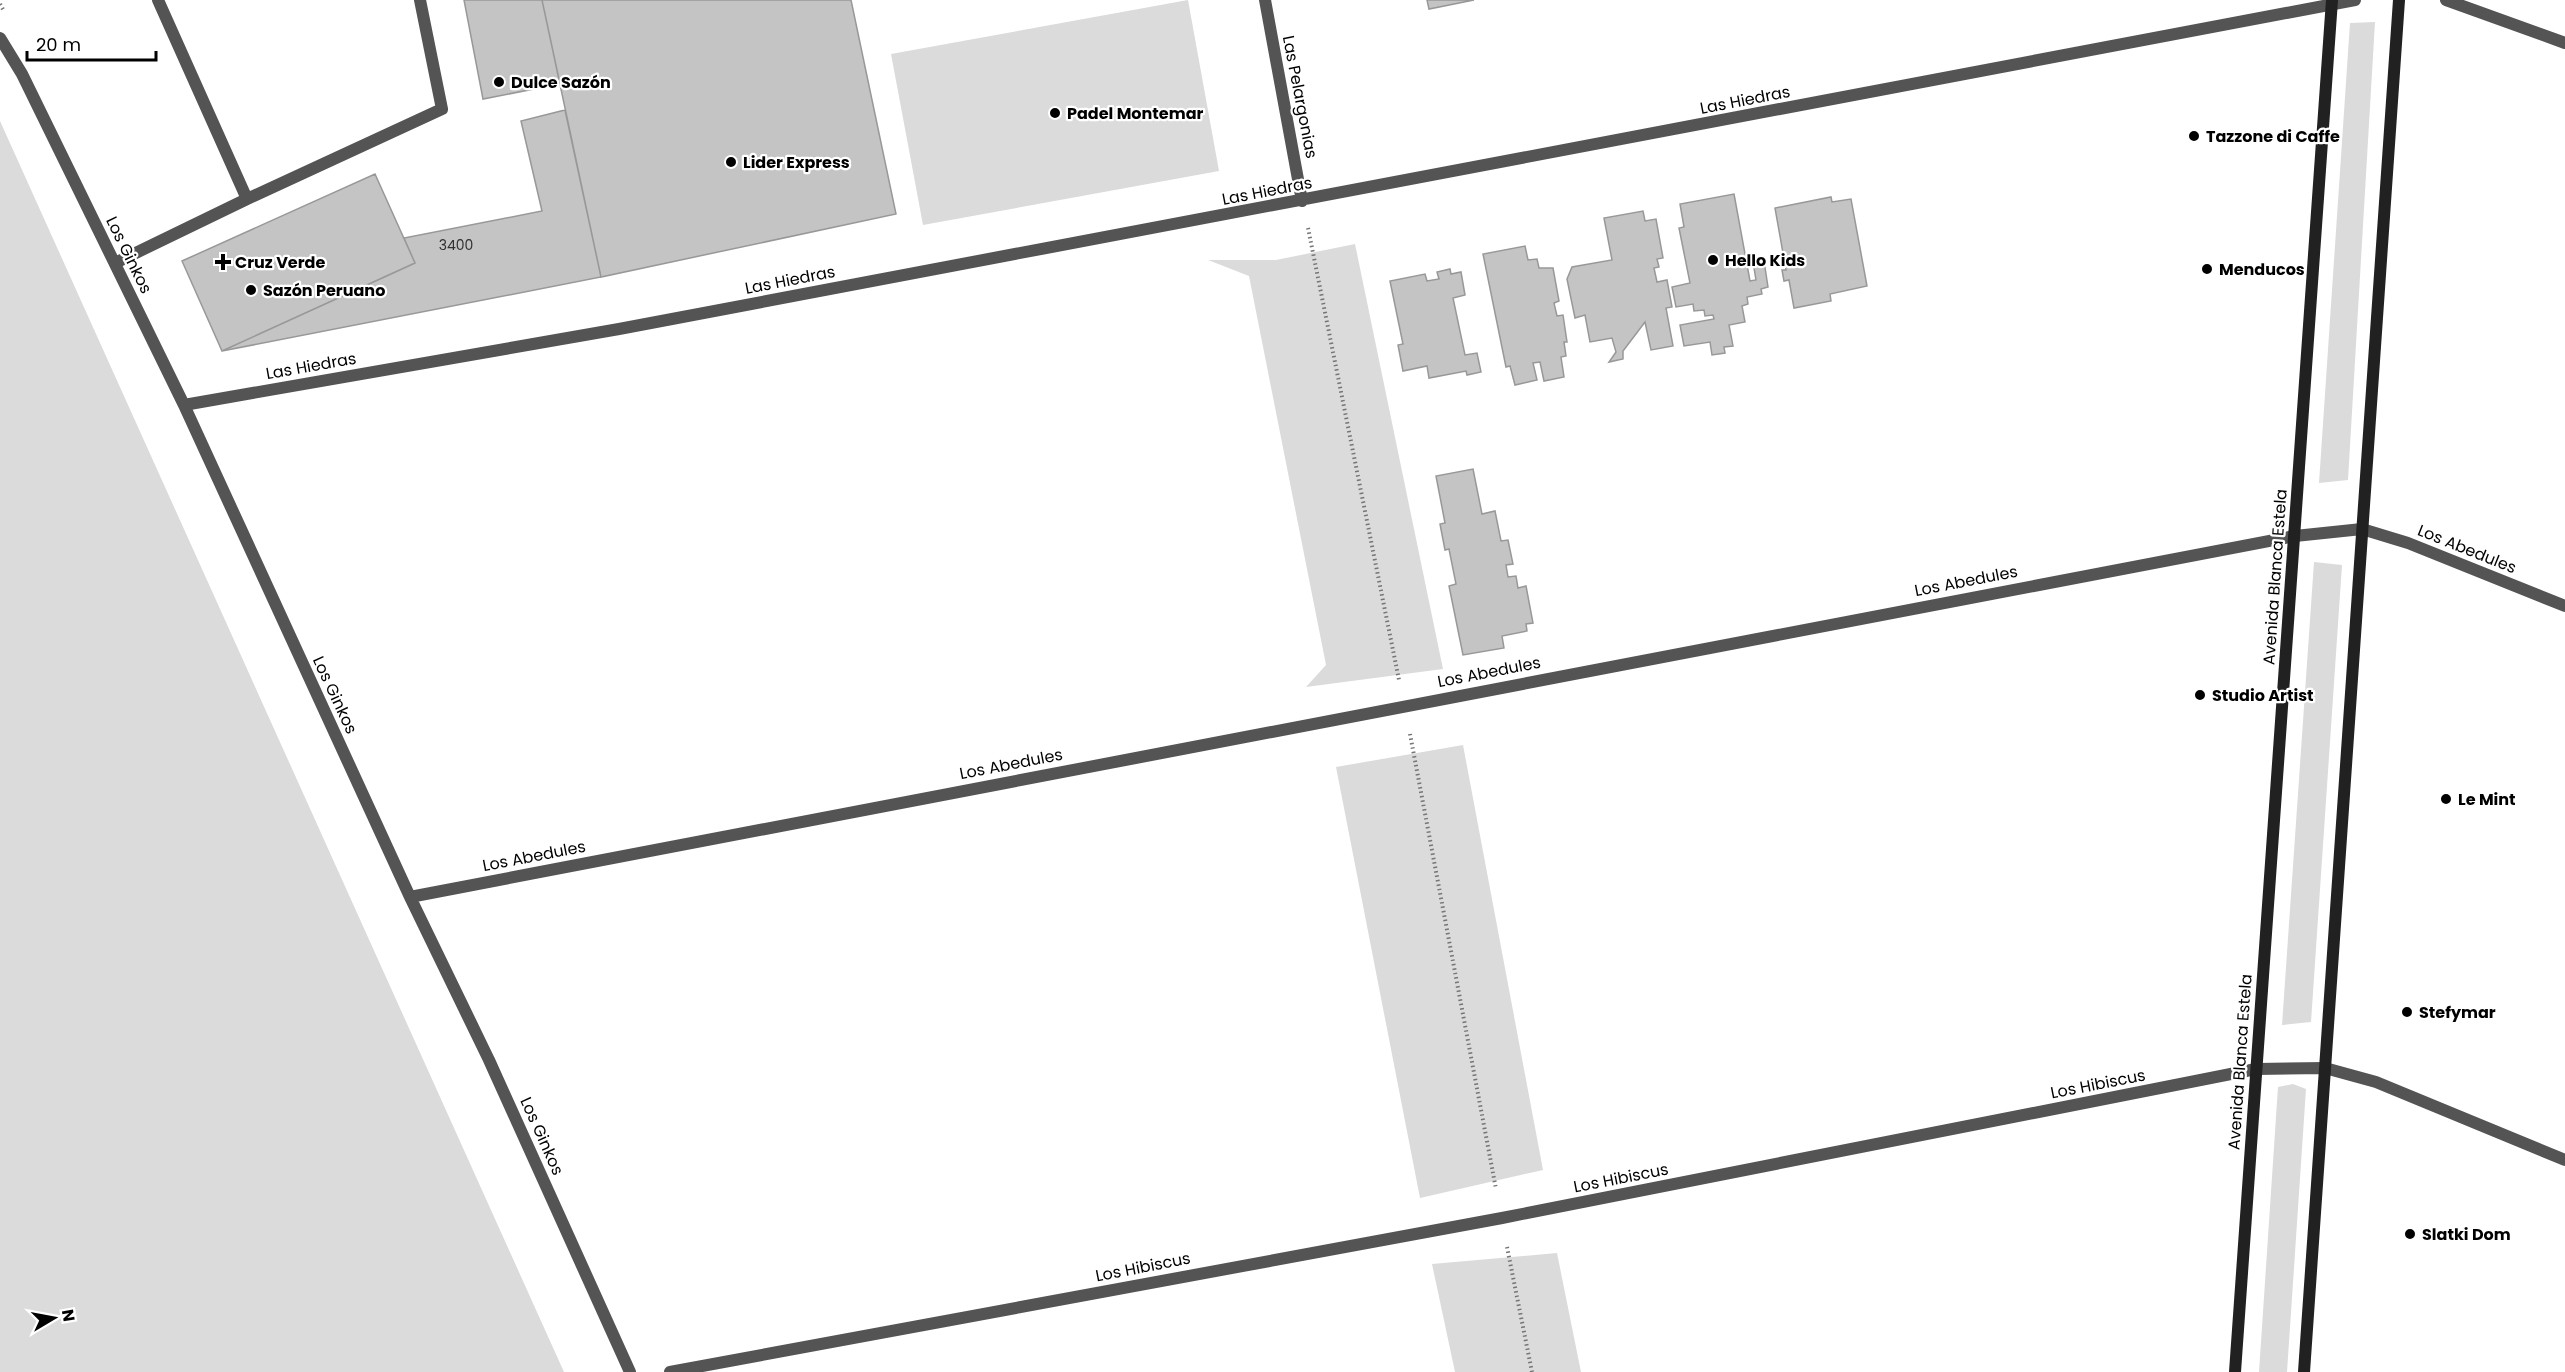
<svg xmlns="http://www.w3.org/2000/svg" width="2565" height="1372" font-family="Poppins,sans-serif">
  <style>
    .green { fill: #dbdbdb }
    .building { fill: #c4c4c4; stroke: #989898; stroke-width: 1.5 }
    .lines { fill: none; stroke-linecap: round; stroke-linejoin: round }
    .path { stroke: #767676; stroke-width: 4; stroke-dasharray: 1.5 3; stroke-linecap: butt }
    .lane { stroke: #545454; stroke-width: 12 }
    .street { stroke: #545454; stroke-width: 12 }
    .secondary { stroke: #212121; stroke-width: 12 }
    .poi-dot { fill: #000; stroke: #fff; stroke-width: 2 }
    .labels { text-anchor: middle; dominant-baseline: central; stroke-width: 4.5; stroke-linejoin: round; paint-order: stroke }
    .number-label { font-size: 14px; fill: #313131 }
    .poi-label { font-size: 16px; font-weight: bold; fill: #000; stroke: #fff; text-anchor: start }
    .street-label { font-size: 16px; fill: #000; stroke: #fff }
  </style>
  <rect width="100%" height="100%" fill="#fff"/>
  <path class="green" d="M1188,0L1219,171L923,225L891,54Z
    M2375,22L2348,480L2319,483L2350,23Z
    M0,121L564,1372H0Z
    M1355,244L1443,669L1306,687L1326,665L1249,276L1208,260H1276Z
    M2314,562L2342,565L2311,1022L2282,1025Z
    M1463,745L1543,1170L1420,1198L1336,767Z
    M2293,1084L2306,1089L2287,1372H2259L2278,1087Z
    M1557,1253L1581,1372H1455L1432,1264Z"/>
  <path class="building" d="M464,0H542L560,84L483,99Z
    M542,0H851L896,214L601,277Z
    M1427,0H1474L1429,9Z
    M565,110L601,277L222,351L415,263L404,238L542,211L521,121Z
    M375,174L415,263L222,351L182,261Z
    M1734,194L1750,281L1756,280L1753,262L1764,261L1768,287L1761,289L1762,294L1747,297L1748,304L1742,306L1745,322L1729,325L1733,346L1724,347L1725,353L1712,355L1710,342L1684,346L1680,325L1714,319L1713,315L1705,316L1704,310L1694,311L1693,304L1676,307L1672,287L1690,283L1679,228L1684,227L1680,204Z
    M1831,197L1832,202L1851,199L1867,286L1830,294L1831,301L1794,308L1789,280L1784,281L1782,270H1786L1775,208Z
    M1643,211L1645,221L1656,219L1663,258L1657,259L1659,267L1654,268L1657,282L1667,280L1672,307L1666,308L1673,346L1651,350L1645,322L1623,351V359L1609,362L1616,352L1612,338L1590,342L1585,315L1575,318L1567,279L1572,267L1612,260L1604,218Z
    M1525,246L1528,260L1537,259L1539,268H1553L1559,301L1554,303L1557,316L1563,315L1567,342H1564L1566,356L1561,357L1564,377L1544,381L1540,362L1533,363L1537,380L1515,385L1510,366L1506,367L1483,254Z
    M1450,269L1451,274L1461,272L1465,295L1453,298L1465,355L1477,353L1481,372L1467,375L1466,371L1429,378L1427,366L1403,371L1398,345L1403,344L1390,281L1425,274L1427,281L1439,279L1437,272Z
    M1473,469L1482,514L1495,511L1501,541L1508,540L1513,564L1506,565L1508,577L1516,576L1518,588L1526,586L1533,623L1526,624L1527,631L1502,636L1504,648L1463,655L1449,586L1456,584L1449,549L1445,550L1440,524L1445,523L1436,476Z"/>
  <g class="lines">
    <path class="path" d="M0,4L4,11
      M1308,228L1399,680
      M1410,734L1496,1189
      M1507,1247L1532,1372"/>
    <path class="lane" d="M158,0L247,199L442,109L420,0
      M115,263L247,199"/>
    <path class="street" d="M1265,0L1302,201
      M2446,0L2565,43
      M0,38L22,74L184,405L410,897L489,1060L630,1372
      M184,405L619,329L2355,0
      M410,897L2295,536L2362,529L2408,543L2565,606
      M670,1372L1502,1218L2256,1069L2325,1068L2376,1082L2565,1160"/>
    <path class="secondary" d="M2235,1372L2332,0
      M2304,1372L2399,0"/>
  </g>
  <g class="poi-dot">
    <circle cx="499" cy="82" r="6"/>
    <circle cx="1055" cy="113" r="6"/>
    <circle cx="2194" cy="136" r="6"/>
    <circle cx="731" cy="162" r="6"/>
    <circle cx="1713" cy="260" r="6"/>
    <path d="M220 253h6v6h6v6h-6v6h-6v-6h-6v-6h6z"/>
    <circle cx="2207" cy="269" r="6"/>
    <circle cx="251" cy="290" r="6"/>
    <circle cx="2200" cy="695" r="6"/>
    <circle cx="2446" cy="799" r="6"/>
    <circle cx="2407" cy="1012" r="6"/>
    <circle cx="2410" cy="1234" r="6"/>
  </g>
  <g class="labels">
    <g class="number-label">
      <text x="456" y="245">3400</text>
    </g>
    <g class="poi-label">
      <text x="511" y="82">Dulce Sazón</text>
      <text x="1067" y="113">Padel Montemar</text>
      <text x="2206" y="136">Tazzone di Caffe</text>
      <text x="743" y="162">Lider Express</text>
      <text x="1725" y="260">Hello Kids</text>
      <text x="235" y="262">Cruz Verde</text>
      <text x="2219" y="269">Menducos</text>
      <text x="263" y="290">Sazón Peruano</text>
      <text x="2212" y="695">Studio Artist</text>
      <text x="2458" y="799">Le Mint</text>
      <text x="2419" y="1012">Stefymar</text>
      <text x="2422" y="1234">Slatki Dom</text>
    </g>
    <g class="street-label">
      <text transform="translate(1300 97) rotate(79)">Las Pelargonias</text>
      <text transform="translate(1745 100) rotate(-11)">Las Hiedras</text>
      <text transform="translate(1267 191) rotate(-11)">Las Hiedras</text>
      <text transform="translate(129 255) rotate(64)">Los Ginkos</text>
      <text transform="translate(790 280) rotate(-11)">Las Hiedras</text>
      <text transform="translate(311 366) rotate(-10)">Las Hiedras</text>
      <text transform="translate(2467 549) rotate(22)">Los Abedules</text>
      <text transform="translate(2275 577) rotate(-86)">Avenida Blanca Estela</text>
      <text transform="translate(1966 581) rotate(-11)">Los Abedules</text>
      <text transform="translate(1489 672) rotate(-11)">Los Abedules</text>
      <text transform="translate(335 695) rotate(65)">Los Ginkos</text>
      <text transform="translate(1011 764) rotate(-11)">Los Abedules</text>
      <text transform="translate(534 856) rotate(-11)">Los Abedules</text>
      <text transform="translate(2240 1062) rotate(-86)">Avenida Blanca Estela</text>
      <text transform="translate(2098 1084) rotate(-11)">Los Hibiscus</text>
      <text transform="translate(542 1136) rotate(66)">Los Ginkos</text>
      <text transform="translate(1621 1178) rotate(-11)">Los Hibiscus</text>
      <text transform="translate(1143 1267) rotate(-11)">Los Hibiscus</text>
    </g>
  </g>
  <g transform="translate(54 1318) rotate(80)" stroke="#ffffff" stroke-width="4.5" paint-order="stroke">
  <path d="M0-4.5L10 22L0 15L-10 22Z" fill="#000000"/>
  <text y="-9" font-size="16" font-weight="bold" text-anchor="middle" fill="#000000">N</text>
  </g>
  <path d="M27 51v9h129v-9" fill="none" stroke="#000000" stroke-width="3"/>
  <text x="36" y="51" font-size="18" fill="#000000" stroke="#ffffff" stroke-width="4.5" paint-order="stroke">20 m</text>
</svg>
